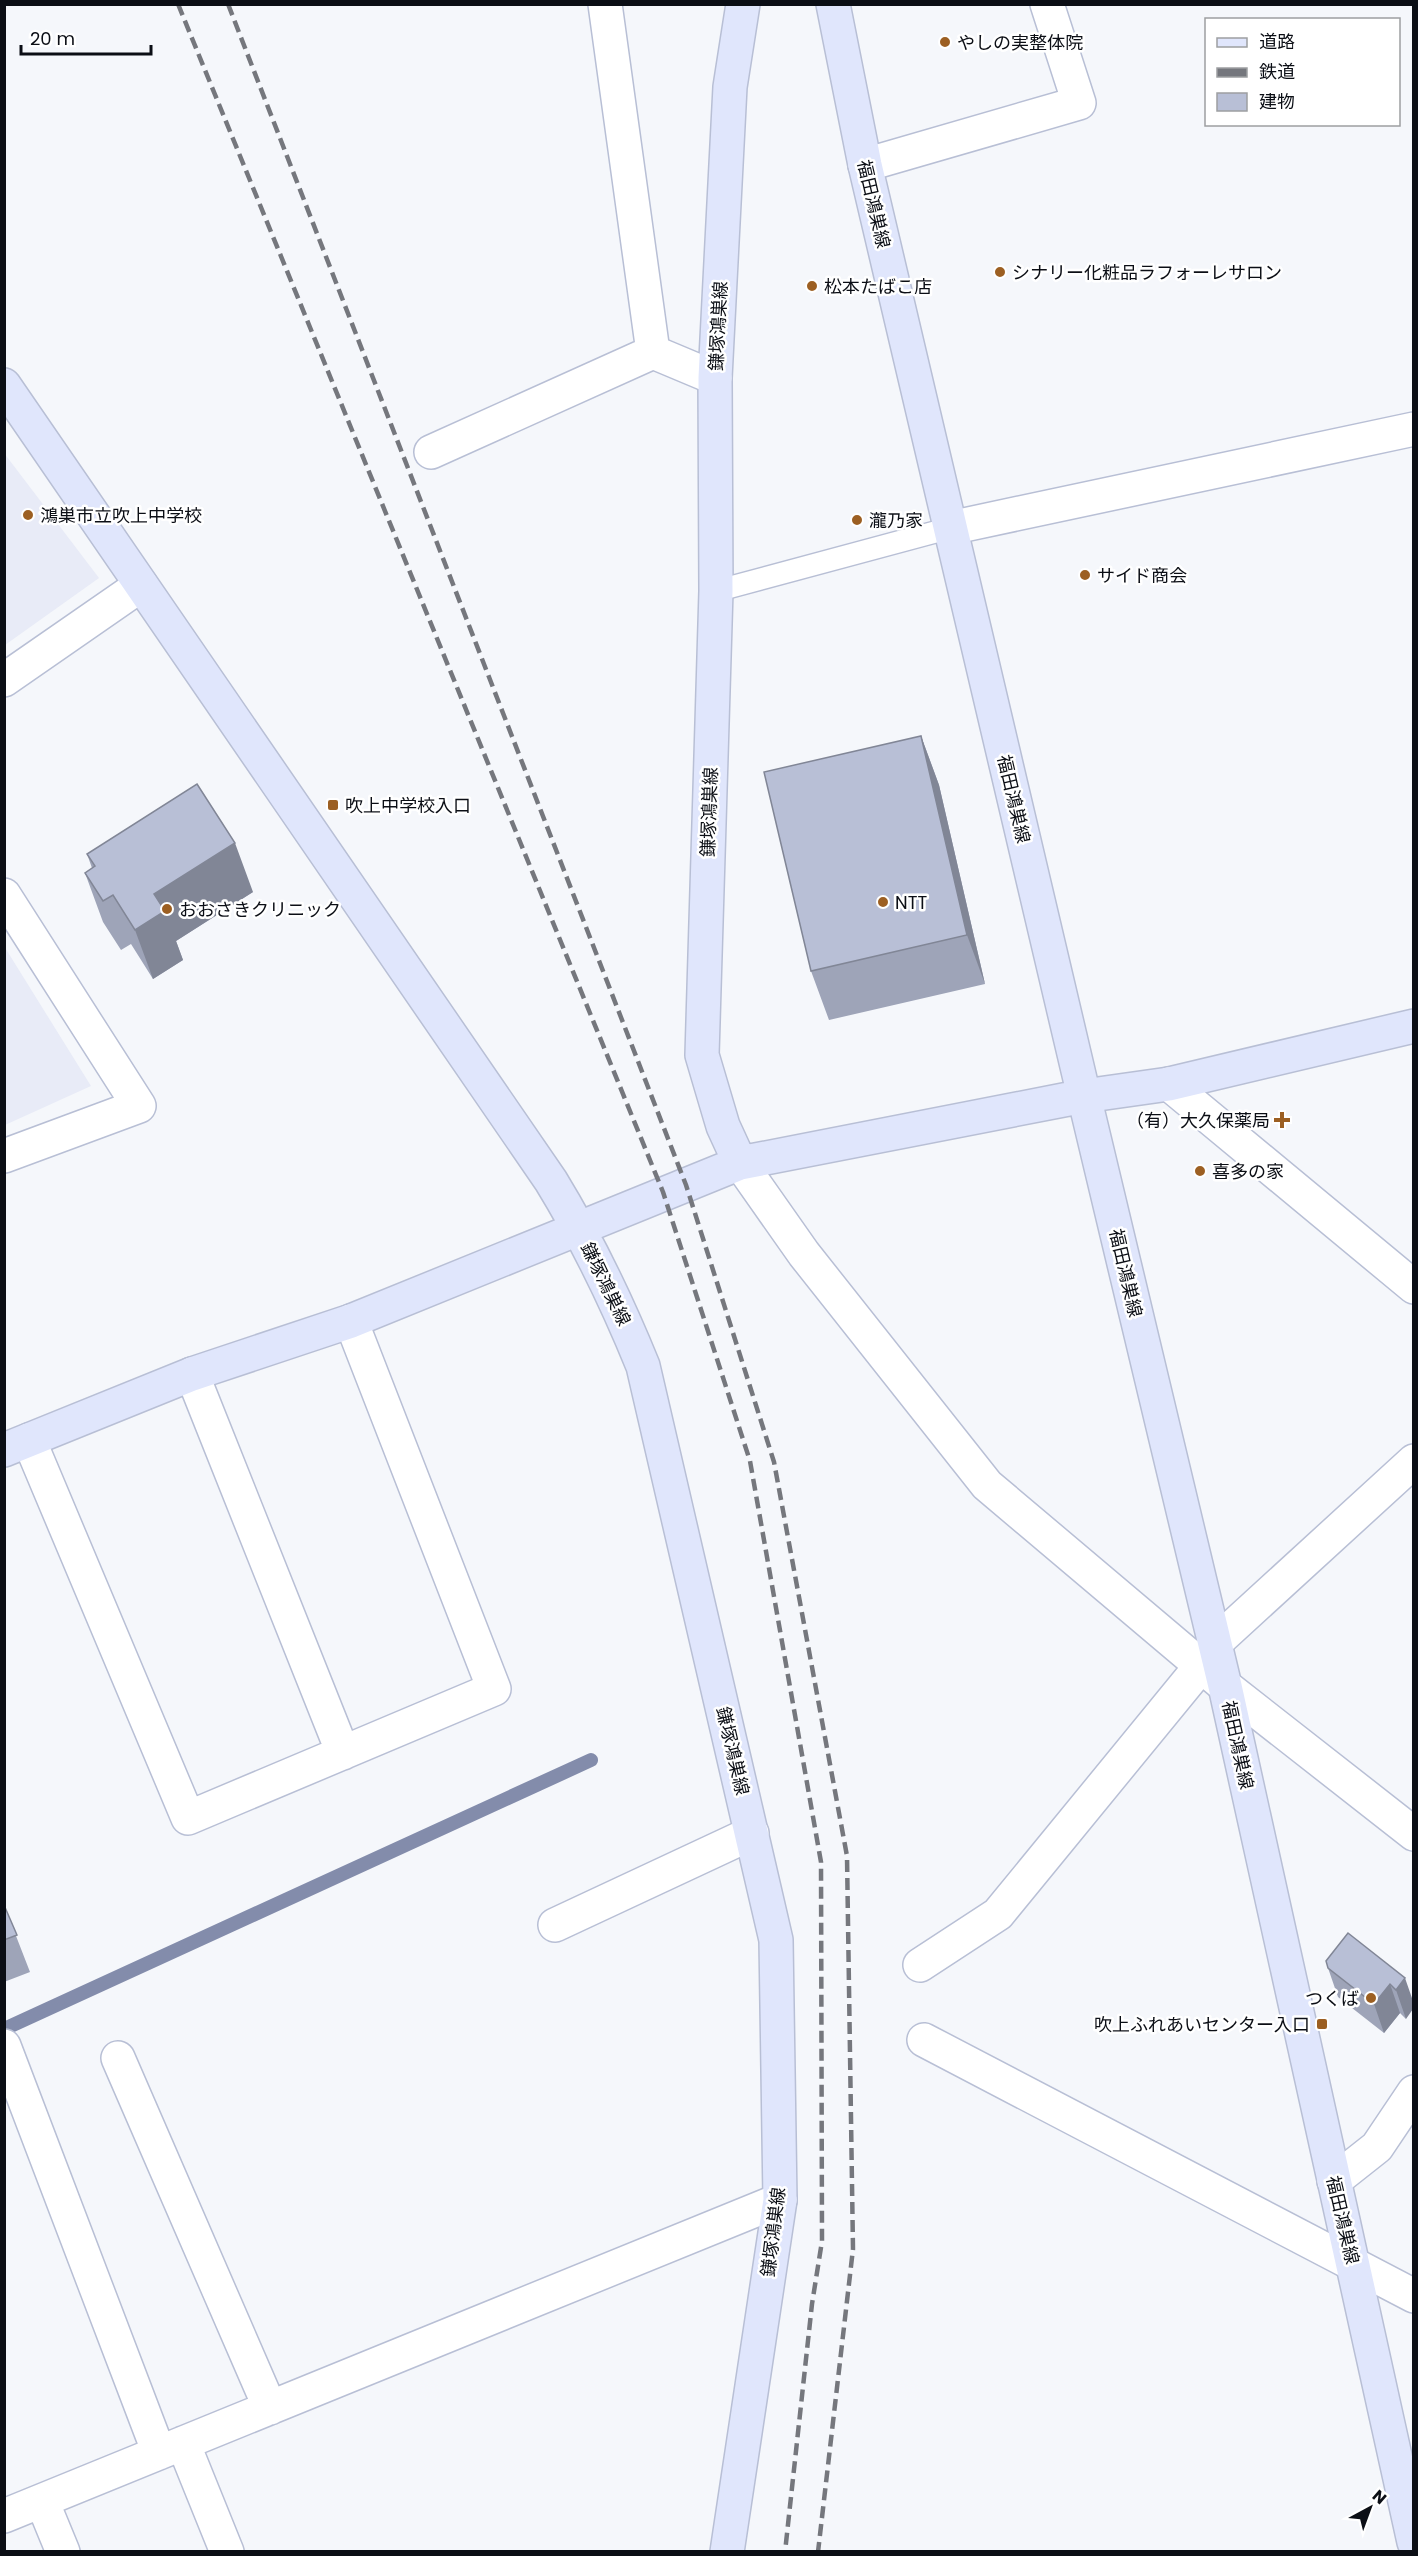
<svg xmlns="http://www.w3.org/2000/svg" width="1418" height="2556" font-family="Poppins,'Noto Sans JP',sans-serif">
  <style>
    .built { fill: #e8ebf7 }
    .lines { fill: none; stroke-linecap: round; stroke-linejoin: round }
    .stream { stroke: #838cab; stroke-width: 14 }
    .lane-casing { stroke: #b8bfd5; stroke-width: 24 }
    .street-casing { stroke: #b8bfd5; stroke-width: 36 }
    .secondary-casing { stroke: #b8bfd5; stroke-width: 36 }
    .lane { stroke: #fff; stroke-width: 21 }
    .street { stroke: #fff; stroke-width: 33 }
    .secondary { stroke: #e0e6fc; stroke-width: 33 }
    .rail { stroke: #75777d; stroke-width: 4.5; stroke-dasharray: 12 6; stroke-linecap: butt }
    .wall { fill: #9ea4b8 }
    .shaded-wall { fill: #818696 }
    .building { fill: #b8bfd6; stroke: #818696; stroke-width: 1.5 }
    .poi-dot { fill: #9c5f22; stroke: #fff; stroke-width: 2 }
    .labels { text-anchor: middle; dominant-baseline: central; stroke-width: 5; stroke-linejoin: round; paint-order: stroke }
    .poi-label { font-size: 18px; fill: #0b0e15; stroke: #fff; text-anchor: start }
    .street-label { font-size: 18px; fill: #0b0e15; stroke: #fff }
  </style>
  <rect width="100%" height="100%" fill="#f5f7fb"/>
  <path class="built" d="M4,453L99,578L5,645H4Z
    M4,946L91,1086L5,1125H4Z"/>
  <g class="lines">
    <path class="stream" d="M4,2029L591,1760"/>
    <defs>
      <path id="lane" d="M716,591L950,528"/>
      <path id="street" d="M605,4L653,352L715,378
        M865,165L1079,103L1047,4
        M431,452L653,352
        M950,528L1414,429
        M4,680L141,585
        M4,895L139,1106L4,1156
        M1169,1084L1414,1287
        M740,1163L804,1254L987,1485L1225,1686L1414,1834
        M192,1374L343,1753
        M29,1440L188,1818L494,1689L351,1321
        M1214,1644L1414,1461
        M555,1925L752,1833
        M920,1965L998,1914L1201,1666
        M924,2040L1414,2296
        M4,2046L159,2453
        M118,2058L270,2408
        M1334,2181L1377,2147L1414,2092
        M183,2443L227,2552
        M42,2501L63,2552
        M4,2516L780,2200"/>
      <path id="secondary" d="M833,4L865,165L1084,1096L1225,1686L1414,2542
        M4,385L551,1181C587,1240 617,1302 643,1366L776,1940L780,2200L727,2552
        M740,1163L723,1126L702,1055L716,591L715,378L730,87L743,4
        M4,1450L192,1374L351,1321L740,1163L1084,1096L1169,1084L1414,1026"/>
    </defs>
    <use href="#lane" class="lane-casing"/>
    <use href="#street" class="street-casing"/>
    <use href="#secondary" class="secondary-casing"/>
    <use href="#lane" class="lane"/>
    <use href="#street" class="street"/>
    <use href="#secondary" class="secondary"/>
    <path class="rail" d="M178,4L663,1192L750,1461L821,1862L822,2241L812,2304L785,2552
      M228,4L686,1185L774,1462L847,1856L853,2249L818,2552"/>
  </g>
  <path class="wall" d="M921,736L939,785L985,984L829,1020L811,971Z
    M87,854L253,892L176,941L183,960L153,979L131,944L121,950L103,922L85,873L92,868Z
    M4,1905L30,1972L4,1982Z
    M1328,1968L1405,1978L1406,2019L1400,2013L1384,2033L1338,1997Z"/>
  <path class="shaded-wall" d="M921,736L939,785L985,984L967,935Z
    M235,843L253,892L176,941L183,960L153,979L135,930L154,894Z
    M1405,1978L1413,2001V2009L1406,2019L1396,1990Z
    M1390,1984L1400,2013L1384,2033L1374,2004Z"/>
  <path class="building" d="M921,736L967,935L811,971L764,772Z
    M197,784L235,843L154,894L165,911L135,930L113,895L103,901L85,873L95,866L87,854Z
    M4,1905L17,1935L4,1940Z
    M1348,1933L1405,1978L1396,1990L1390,1984L1374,2004L1328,1968L1326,1961Z"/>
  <g class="poi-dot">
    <circle cx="945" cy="42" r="6"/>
    <circle cx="1000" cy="272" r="6"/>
    <circle cx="812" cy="286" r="6"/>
    <circle cx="28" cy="515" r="6"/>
    <circle cx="857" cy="520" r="6"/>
    <circle cx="1085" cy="575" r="6"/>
    <rect x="327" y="799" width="12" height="12" rx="3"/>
    <circle cx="883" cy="902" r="6"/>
    <circle cx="167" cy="909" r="6"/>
    <path d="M1279 1111h6v6h6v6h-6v6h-6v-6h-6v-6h6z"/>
    <circle cx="1200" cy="1171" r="6"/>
    <circle cx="1371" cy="1998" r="6"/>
    <rect x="1316" y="2018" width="12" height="12" rx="3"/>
  </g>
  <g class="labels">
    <g class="poi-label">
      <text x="957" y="42">やしの実整体院</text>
      <text x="1012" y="272">シナリー化粧品ラフォーレサロン</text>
      <text x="824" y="286">松本たばこ店</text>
      <text x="40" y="515">鴻巣市立吹上中学校</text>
      <text x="869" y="520">瀧乃家</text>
      <text x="1097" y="575">サイド商会</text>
      <text x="345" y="805">吹上中学校入口</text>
      <text x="895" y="902">NTT</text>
      <text x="179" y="909">おおさきクリニック</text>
      <text x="1270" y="1120" text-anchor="end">（有）大久保薬局</text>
      <text x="1212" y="1171">喜多の家</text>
      <text x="1359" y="1998" text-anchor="end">つくば</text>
      <text x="1310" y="2024" text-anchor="end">吹上ふれあいセンター入口</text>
    </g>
    <g class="street-label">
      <text transform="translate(874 204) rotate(77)">福田鴻巣線</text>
      <text transform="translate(718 326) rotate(-87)">鎌塚鴻巣線</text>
      <text transform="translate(1014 799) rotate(77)">福田鴻巣線</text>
      <text transform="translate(709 812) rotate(-88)">鎌塚鴻巣線</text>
      <text transform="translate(1126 1273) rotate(77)">福田鴻巣線</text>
      <text transform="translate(606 1284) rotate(64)">鎌塚鴻巣線</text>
      <text transform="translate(1238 1745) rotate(78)">福田鴻巣線</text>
      <text transform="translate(733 1751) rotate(77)">鎌塚鴻巣線</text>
      <text transform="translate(1343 2220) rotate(77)">福田鴻巣線</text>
      <text transform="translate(773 2232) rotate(-83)">鎌塚鴻巣線</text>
    </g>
  </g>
  <rect width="1418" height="2556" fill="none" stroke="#0b0e15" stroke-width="12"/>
  <rect x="1205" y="18" width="195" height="108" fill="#ffffff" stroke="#9d9fa1" stroke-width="1.5"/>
  <rect x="1217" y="38" width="30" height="9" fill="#e0e6fc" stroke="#9d9fa1" stroke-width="1.5"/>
  <text x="1259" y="48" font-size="18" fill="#0b0e15">道路</text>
  <rect x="1217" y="68" width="30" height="9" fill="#75777d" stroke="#9d9fa1" stroke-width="1.5"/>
  <text x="1259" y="78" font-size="18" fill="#0b0e15">鉄道</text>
  <rect x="1217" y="93" width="30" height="18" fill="#b8bfd6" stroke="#9d9fa1" stroke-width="1.5"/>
  <text x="1259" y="108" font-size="18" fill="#0b0e15">建物</text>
  <g transform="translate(1370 2508) rotate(41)" stroke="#ffffff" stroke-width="4.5" paint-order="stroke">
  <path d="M0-4.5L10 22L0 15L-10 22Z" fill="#0b0e15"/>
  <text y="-9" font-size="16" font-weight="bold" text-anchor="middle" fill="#0b0e15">N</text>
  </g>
  <path d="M21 45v9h130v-9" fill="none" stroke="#0b0e15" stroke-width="3"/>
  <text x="30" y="45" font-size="18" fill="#0b0e15" stroke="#ffffff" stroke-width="4.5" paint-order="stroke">20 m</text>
</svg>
